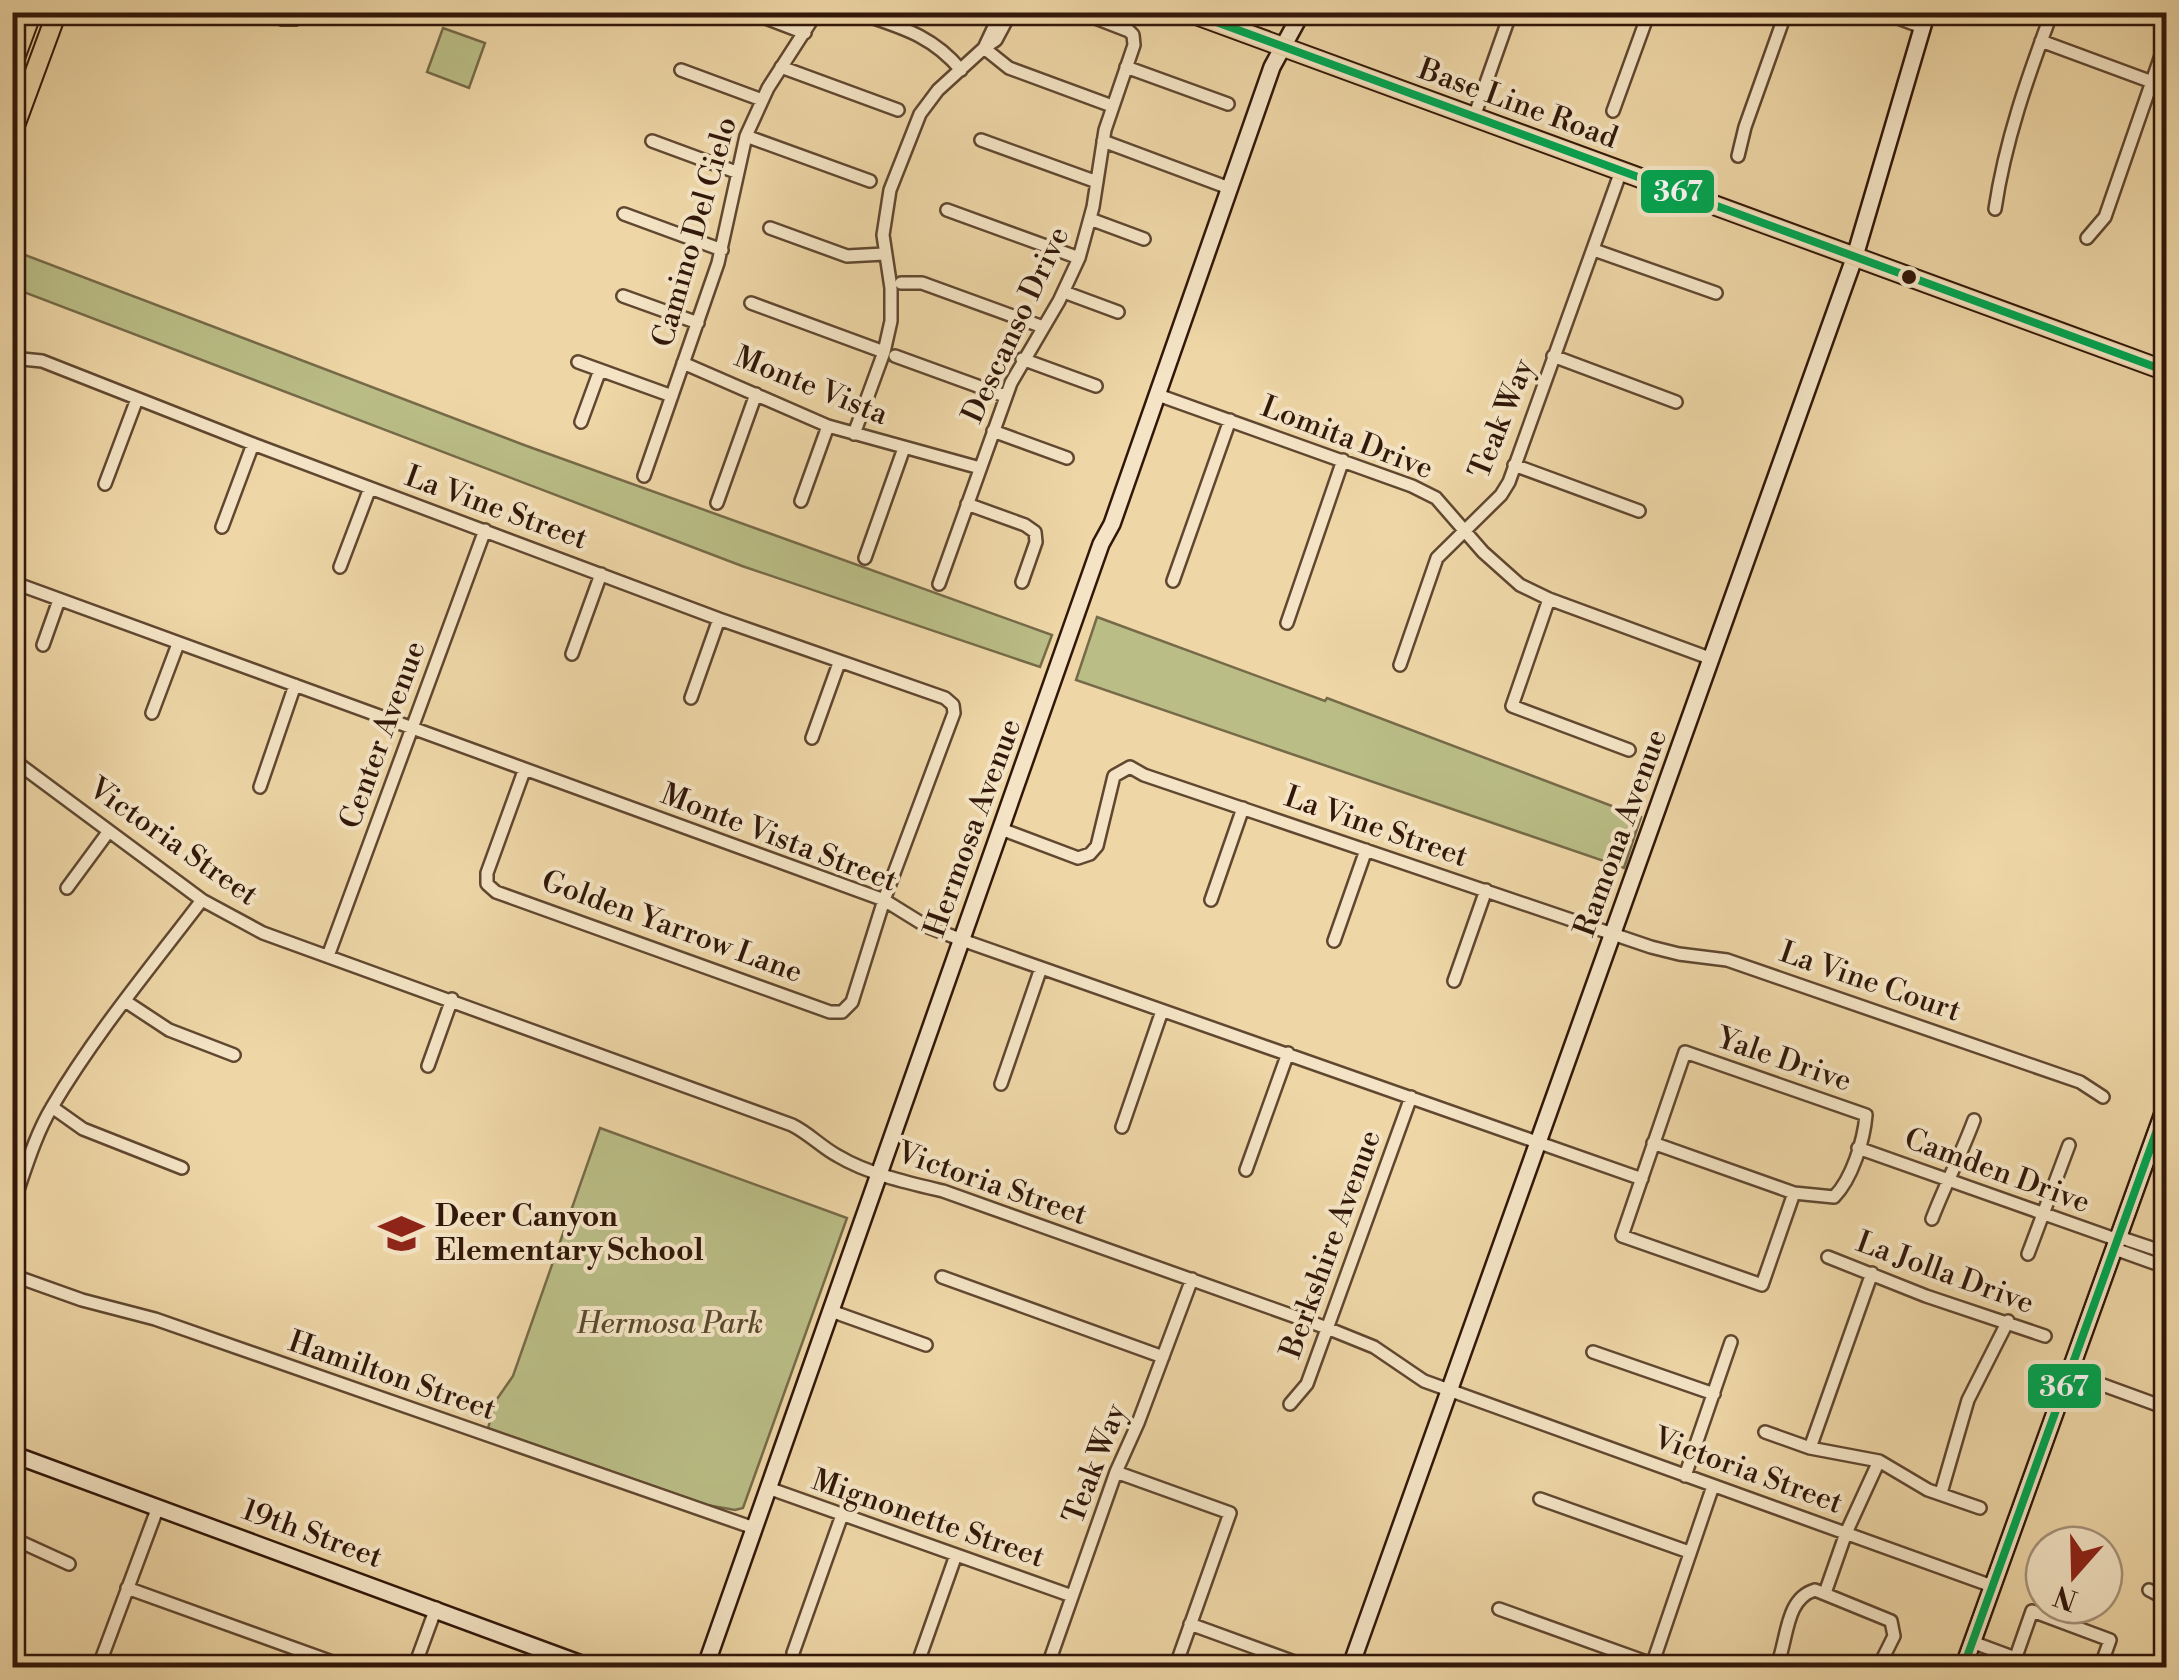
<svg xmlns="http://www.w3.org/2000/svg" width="2179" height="1680" font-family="'Libre Bodoni',serif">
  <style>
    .green { fill: #babd86; stroke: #766a48; stroke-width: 2.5 }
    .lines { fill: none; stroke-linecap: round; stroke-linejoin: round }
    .street-casing { stroke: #604730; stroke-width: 16 }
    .secondary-casing { stroke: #311709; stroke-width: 20 }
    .primary-casing { stroke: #311709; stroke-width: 22 }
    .street { stroke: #f4e4c5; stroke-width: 11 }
    .secondary { stroke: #f4e4c5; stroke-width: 15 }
    .primary { stroke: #eed6a6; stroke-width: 18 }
    .bus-1-casing { stroke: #f4e4c5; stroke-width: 15 }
    .bus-1 { stroke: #00a651; stroke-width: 8 }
    .bus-dot { fill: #311709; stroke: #f4e4c5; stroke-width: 4 }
    .labels { text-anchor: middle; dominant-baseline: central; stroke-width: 8; stroke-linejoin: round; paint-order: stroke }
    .street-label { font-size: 30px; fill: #311709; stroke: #f4e4c5 }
    .poi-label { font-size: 30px; font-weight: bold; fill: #311709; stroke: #f4e4c5; text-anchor: start }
    .park-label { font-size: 30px; font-style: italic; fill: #5a492e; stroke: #f4e4c5 }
    .line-badge { stroke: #f4e4c5; stroke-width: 4 }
    .badge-label { font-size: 28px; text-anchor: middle; font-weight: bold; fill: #fff }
  </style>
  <rect width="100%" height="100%" fill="#eed6a6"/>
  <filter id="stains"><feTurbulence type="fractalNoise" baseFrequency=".002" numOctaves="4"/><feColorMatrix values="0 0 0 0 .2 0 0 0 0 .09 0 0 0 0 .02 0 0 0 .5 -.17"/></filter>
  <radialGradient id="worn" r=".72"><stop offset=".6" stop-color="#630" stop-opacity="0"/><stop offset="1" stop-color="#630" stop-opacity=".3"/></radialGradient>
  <path class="green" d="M443,28L485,43L469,88L427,72Z
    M12,250L524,445L1052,635L1040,667L742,566L13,288Z
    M1097,617L1325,701L1327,698L1641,817L1624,868L1076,680Z
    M600,1128L847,1218L743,1508L735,1510L707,1505L488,1428L497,1399L513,1376Z"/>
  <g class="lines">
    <defs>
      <path id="street" d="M264,12L282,19H295L300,12
        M750,12L805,33
        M856,12C899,27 931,34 961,70
        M1882,12L1922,27
        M2041,41L2152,82
        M984,48L1009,68L1112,106
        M984,48L996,40L1011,12
        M781,67L898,110
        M1126,67L1228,104
        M681,70L762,100
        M1613,111L1649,12
        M1474,117L1511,12
        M746,136L870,181
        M981,140L1097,182
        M652,141L736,172
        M1103,141L1229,188
        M1738,156L1745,127L1786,12
        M1995,209C2005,141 2028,76 2052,12
        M947,210L1079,258
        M624,214L722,250
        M1090,219L1144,239
        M770,228L847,256L884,254
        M2087,238L2105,217L2166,41
        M1594,250L1716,293
        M901,283H922L1043,327
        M1064,292L1118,312
        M623,296L698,323
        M751,303L884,352
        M895,356L1005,396
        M1553,356L1676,402
        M1022,359L1096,386
        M578,362L672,396
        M683,363L828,426L980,468
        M12,371L22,359L42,361L253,444L719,619L945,698L953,705L954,713L884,900L852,1002L842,1012H830L496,892L487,884V873L524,771
        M1158,395L1412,486L1436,498L1483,552L1520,585L1549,599L1712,659
        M581,422L600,370
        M993,431L1067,458
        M854,434L884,352L891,321V288L883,235L890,190L920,114L938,90L984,48L1001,12
        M1514,465L1639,511
        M644,476L718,263L746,136L768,88L817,12
        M105,484L137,399
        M801,501L828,426
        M717,503L756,394
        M967,504L1025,525L1035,532L1036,542L1022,582
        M222,527L253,444
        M865,558L904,448
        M340,567L370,488
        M1173,581L1230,420
        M12,582L884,900L926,926L962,940L1642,1179
        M939,584L1011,383L1059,301L1079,258L1093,207L1105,130L1134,45L1133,35L1129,31L1080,12
        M1549,599L1512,706L1629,750
        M1287,623L1343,460
        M43,645L59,600
        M572,654L601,574
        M1400,665L1437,558L1501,495L1509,482L1621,171
        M691,698L719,619
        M152,713L178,644
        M812,738L839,663
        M12,759L202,900L263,933L792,1125C810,1134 821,1147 838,1156C868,1174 909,1183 943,1191L1327,1328L1374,1347L1424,1381L1992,1586
        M260,787L295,685
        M1001,829L1078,858L1090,854L1097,846L1114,776L1130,767L1144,775L1651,947L1679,954L1727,960L2080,1082L2103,1097
        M67,888L109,831
        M1211,900L1243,808
        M1334,941L1366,850
        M328,956L485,530
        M1454,981L1486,890
        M125,1001L169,1030L234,1055
        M428,1066L452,999
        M1001,1084L1041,968
        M52,1107L83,1129L182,1168
        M1122,1127L1162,1011
        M1653,1143L1794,1193L1834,1197C1852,1179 1864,1140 1866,1115L1685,1052L1622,1236L1762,1285L1794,1193
        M1858,1148L2118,1240
        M1246,1170L1288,1053
        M12,1207C24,1174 34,1137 52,1107C95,1034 151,967 202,900
        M1932,1219C1945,1185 1961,1155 1974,1120
        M2119,1237L2158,1250L2166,1259
        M2115,1249L2154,1263L2166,1260
        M2028,1254L2069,1145
        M1828,1257L1926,1296L2045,1336
        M12,1275L82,1300L155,1319L754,1528
        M942,1277L1163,1357
        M831,1311L926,1345
        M1593,1352L1714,1394
        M2070,1373L2166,1408
        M1290,1404L1307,1384L1411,1097
        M1765,1432L1810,1448L1879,1461L1928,1490L1980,1508
        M1810,1448L1872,1273
        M1116,1472L1230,1513L1175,1668
        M1685,1476L1731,1342
        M768,1488L1072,1596
        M1941,1493L1968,1400L2008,1321
        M1540,1499L1689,1552
        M12,1538L69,1564
        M127,1588L349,1668
        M2149,1590L2166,1599
        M1825,1593L1846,1533L1879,1461
        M1499,1609L1652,1664
        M1190,1624L1311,1668
        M1972,1642L2015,1658
        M793,1653L842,1515
        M2103,1659L2126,1668
        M98,1668L158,1507
        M414,1668L436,1608
        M916,1668L956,1555
        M1047,1668L1116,1472L1138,1423L1192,1279
        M1651,1668L1713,1486
        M1776,1668C1788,1642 1784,1599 1815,1590L1891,1621L1894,1636L1878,1668
        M2012,1668L2032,1611L2110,1640L2100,1668"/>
      <path id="secondary" d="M12,1454L592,1668
        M705,1668L1101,544L1112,524L1272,67L1302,12
        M1350,1668L1855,256L1927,12
        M1963,1668L2166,1105"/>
      <path id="primary" d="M1188,12L2166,371
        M12,66L32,12
        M12,134L57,12"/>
    </defs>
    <use href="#street" class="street-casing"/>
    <use href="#secondary" class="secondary-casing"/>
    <use href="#primary" class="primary-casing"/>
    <use href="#street" class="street"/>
    <use href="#secondary" class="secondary"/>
    <use href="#primary" class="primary"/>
    <defs>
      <path id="bus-1" d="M1189,12L2166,371
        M1963,1668L2166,1105"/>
    </defs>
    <use href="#bus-1" class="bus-1-casing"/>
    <use href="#bus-1" class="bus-1"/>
  </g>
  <defs>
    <symbol id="school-bare" viewBox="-9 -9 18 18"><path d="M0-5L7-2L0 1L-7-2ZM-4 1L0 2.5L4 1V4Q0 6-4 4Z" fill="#8f2418" stroke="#f4e4c5" stroke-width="2.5" paint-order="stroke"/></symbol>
  </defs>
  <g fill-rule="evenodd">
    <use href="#school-bare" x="370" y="1202" width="63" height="63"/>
  </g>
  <circle class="bus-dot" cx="1909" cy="277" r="9"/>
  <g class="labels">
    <g class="street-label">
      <text transform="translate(1518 104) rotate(20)">Base Line Road</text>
      <text transform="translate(695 232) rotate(-74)">Camino Del Cielo</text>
      <text transform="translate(1016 325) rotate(-65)">Descanso Drive</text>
      <text transform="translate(811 386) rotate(22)">Monte Vista</text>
      <text transform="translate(1502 419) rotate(-68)">Teak Way</text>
      <text transform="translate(1347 438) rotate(21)">Lomita Drive</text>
      <text transform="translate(496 508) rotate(20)">La Vine Street</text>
      <text transform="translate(383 735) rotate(-70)">Center Avenue</text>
      <text transform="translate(1376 827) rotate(19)">La Vine Street</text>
      <text transform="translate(973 828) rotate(-70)">Hermosa Avenue</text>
      <text transform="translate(1621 833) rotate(-70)">Ramona Avenue</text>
      <text transform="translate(779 838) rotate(21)">Monte Vista Street</text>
      <text transform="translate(173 842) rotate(35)">Victoria Street</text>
      <text transform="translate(672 927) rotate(20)">Golden Yarrow Lane</text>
      <text transform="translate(1870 982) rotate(19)">La Vine Court</text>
      <text transform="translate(1784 1060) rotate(19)">Yale Drive</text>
      <text transform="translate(1997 1171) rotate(20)">Camden Drive</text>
      <text transform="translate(992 1184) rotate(19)">Victoria Street</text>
      <text transform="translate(1331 1244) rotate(-70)">Berkshire Avenue</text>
      <text transform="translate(1945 1273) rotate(20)">La Jolla Drive</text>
      <text transform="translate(392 1376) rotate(19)">Hamilton Street</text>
      <text transform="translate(1095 1464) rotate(-69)">Teak Way</text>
      <text transform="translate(1748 1471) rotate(20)">Victoria Street</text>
      <text transform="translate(928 1519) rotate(19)">Mignonette Street</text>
      <text transform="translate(312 1534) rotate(20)">19th Street</text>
    </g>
    <g class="poi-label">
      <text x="435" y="1217">Deer Canyon<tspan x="435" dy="34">Elementary School</tspan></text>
    </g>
    <g class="park-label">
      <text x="670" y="1324">Hermosa Park</text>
    </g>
  </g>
  <g class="line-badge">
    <rect x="1639" y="168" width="77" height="47" rx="10" fill="#00a651"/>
    <rect x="2026" y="1362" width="77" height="48" rx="10" fill="#00a651"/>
  </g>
  <g class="badge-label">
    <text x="1678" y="201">367</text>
    <text x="2064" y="1396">367</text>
  </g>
  <rect width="2179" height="1680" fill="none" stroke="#eed6a6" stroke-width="50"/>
  <rect x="15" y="15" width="2149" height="1650" fill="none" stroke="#311709" stroke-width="5"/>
  <rect x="25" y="25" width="2129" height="1630" fill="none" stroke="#311709" stroke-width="2.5"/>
  <g transform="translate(2074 1575) rotate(200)"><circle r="48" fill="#f4e4c5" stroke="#a6927a" stroke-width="2.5"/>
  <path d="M0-8L18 38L0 25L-18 38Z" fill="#8f2418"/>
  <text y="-15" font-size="28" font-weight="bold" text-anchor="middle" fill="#311709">N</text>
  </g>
  <rect width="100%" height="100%" filter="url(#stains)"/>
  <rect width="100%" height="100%" fill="url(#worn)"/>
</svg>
